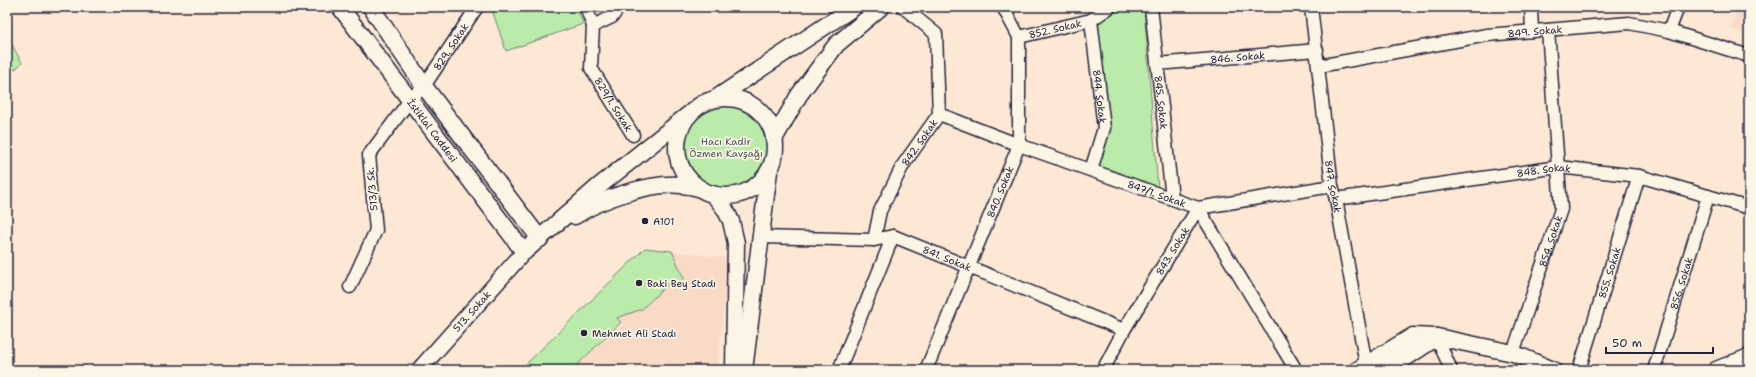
<svg xmlns="http://www.w3.org/2000/svg" width="1756" height="377" font-family="'Shantell Sans',sans-serif">
  <style>
    .built { fill: #f9dac7 }
    .green { fill: #bbebaa; stroke: #6e8672 }
    .lines { fill: none; stroke-linecap: round; stroke-linejoin: round }
    .minor-casing { stroke: #22223b; stroke-width: 15 }
    .tertiary-casing { stroke: #22223b; stroke-width: 18 }
    .secondary-casing { stroke: #22223b; stroke-width: 19 }
    .minor { stroke: #fcf5e5; stroke-width: 12 }
    .tertiary { stroke: #fcf5e5; stroke-width: 15 }
    .secondary { stroke: #fcf5e5; stroke-width: 16 }
    .poi-dot { fill: #22223b; stroke: #fcf5e5; stroke-width: 1.5 }
    .labels { text-anchor: middle; dominant-baseline: central; stroke-width: 3.5; stroke-linejoin: round; paint-order: stroke }
    .street-label { font-size: 10px; fill: #22223b; stroke: #fcf5e5 }
    .park-label { font-size: 10px; fill: #485457; stroke: #fcf5e5 }
    .poi-label { font-size: 10px; fill: #22223b; stroke: #fcf5e5; text-anchor: start }
  </style>
  <rect width="100%" height="100%" fill="#fde8d5"/>
  <filter id="ink" filterUnits="userSpaceOnUse"><feTurbulence type="fractalNoise" baseFrequency=".025" numOctaves="2"/><feDisplacementMap in="SourceGraphic" scale="8" xChannelSelector="R" yChannelSelector="G"/><feConvolveMatrix kernelMatrix="1 2 1 2 8 2 1 2 1" color-interpolation-filters="sRGB"/></filter>
  <g filter="url(#ink)">
    <path class="built" d="M1738,7H1749V35L1731,29Z
      M645,248L729,258L717,370H520Z"/>
    <path class="green" d="M491,7H577L583,24L506,51Z
      M1120,7H1144L1158,189L1096,167L1107,129L1098,21Z
      M7,36L22,63L7,76Z
      M677 147a49 49 0 1 1 98 0a49 49 0 1 1-98 0Z
      M645,248L672,251L686,284L672,285L669,283L642,309L617,318L621,322L572,370H520Z"/>
    <g class="lines">
      <defs>
        <g id="minor">
          <path d="M586,7L593,26L612,17L619,7"/>
          <path id="s1" d="M1151,7L1172,198"/>
          <path id="s2" d="M1311,7L1332,186L1336,199L1366,365"/>
          <path d="M1531,7L1532,31"/>
          <path id="s3" d="M1091,20L1104,128L1091,170"/>
          <path id="s4" d="M593,26L591,68L633,135"/>
          <path d="M1669,31L1678,7"/>
          <path id="s5" d="M1019,37L1091,20L1110,7"/>
          <path id="s6" d="M1157,64L1317,50"/>
          <path id="s7" d="M1319,66L1487,35L1629,23L1669,31L1749,56"/>
          <path id="s8" d="M939,114L1019,145L1198,208L1296,370"/>
          <path id="s9" d="M1336,199L1558,167L1639,176L1749,208"/>
          <path id="s10" d="M761,237L874,240L893,236L1124,330"/>
          <path id="s11" d="M874,240L880,211L903,165L939,114L936,34L903,7"/>
          <path id="s12" d="M350,287L376,230L369,155L410,100L424,86L477,7"/>
          <path d="M1437,337L1451,370"/>
          <path id="s13" d="M1513,353L1561,209L1548,30"/>
          <path d="M839,370L893,236"/>
          <path id="s14" d="M926,370L1019,145V37L1003,7"/>
          <path id="s15" d="M1103,370L1124,330L1198,208L1332,186"/>
          <path id="s16" d="M1579,370L1639,176"/>
          <path id="s17" d="M1654,370L1708,196"/>
        </g>
        <g id="tertiary">
          <path id="s18" d="M419,370L524,252"/>
        </g>
        <g id="secondary">
          <path id="s19" d="M340,7L524,252L598,187L688,115"/>
          <path d="M371,7L424,86L540,239"/>
          <circle cx="726" cy="147" r="49"/>
          <path d="M715,99L854,7"/>
          <path d="M774,139L799,95L836,45L881,7"/>
          <path d="M714,195L725,209L731,221L736,243L734,370"/>
          <path d="M575,216C600,199 650,182 681,185C687,185 693,187 699,188"/>
          <path d="M744,370L769,171"/>
          <path d="M1357,370L1413,336L1437,337L1513,353L1553,370"/>
          <path d="M1387,370L1437,337"/>
          <path d="M1716,370L1749,357"/>
        </g>
      </defs>
      <use href="#minor" class="minor-casing"/>
      <use href="#tertiary" class="tertiary-casing"/>
      <use href="#secondary" class="secondary-casing"/>
      <use href="#minor" class="minor"/>
      <use href="#tertiary" class="tertiary"/>
      <use href="#secondary" class="secondary"/>
    </g>
  </g>
  <g class="poi-dot">
    <circle cx="645" cy="221" r="4"/>
    <circle cx="639" cy="283" r="4"/>
    <circle cx="584" cy="333" r="4"/>
  </g>
  <g class="labels">
    <g class="street-label">
      <text stroke="none"><textPath href="#s5" startOffset="37">852. Sokak</textPath></text>
      <text stroke="none"><textPath href="#s7" startOffset="219">849. Sokak</textPath></text>
      <text stroke="none"><textPath href="#s12" startOffset="274">829. Sokak</textPath></text>
      <text stroke="none"><textPath href="#s6" startOffset="81">846. Sokak</textPath></text>
      <text stroke="none"><textPath href="#s3" startOffset="77">844. Sokak</textPath></text>
      <text stroke="none"><textPath href="#s1" startOffset="96">845. Sokak</textPath></text>
      <text stroke="none"><textPath href="#s4" startOffset="85">829/1. Sokak</textPath></text>
      <text stroke="none"><textPath href="#s19" startOffset="154">İstiklal Caddesi</textPath></text>
      <text stroke="none"><textPath href="#s11" startOffset="109">842. Sokak</textPath></text>
      <text stroke="none"><textPath href="#s9" startOffset="210">848. Sokak</textPath></text>
      <text stroke="none"><textPath href="#s2" startOffset="181">847. Sokak</textPath></text>
      <text transform="translate(372 189) rotate(-95)">513/3 Sk.</text>
      <text stroke="none"><textPath href="#s14" startOffset="193">840. Sokak</textPath></text>
      <text stroke="none"><textPath href="#s8" startOffset="232">847/1. Sokak</textPath></text>
      <text stroke="none"><textPath href="#s13" startOffset="118">854. Sokak</textPath></text>
      <text stroke="none"><textPath href="#s15" startOffset="138">843. Sokak</textPath></text>
      <text stroke="none"><textPath href="#s10" startOffset="191">841. Sokak</textPath></text>
      <text stroke="none"><textPath href="#s16" startOffset="102">855. Sokak</textPath></text>
      <text stroke="none"><textPath href="#s17" startOffset="91">856. Sokak</textPath></text>
      <text stroke="none"><textPath href="#s18" startOffset="79">513. Sokak</textPath></text>
    </g>
    <g class="park-label">
      <text x="726" y="141">Hacı Kadir<tspan x="726" dy="12">Özmen Kavşağı</tspan></text>
    </g>
    <g class="poi-label">
      <text x="653" y="221">A101</text>
      <text x="647" y="283">Baki Bey Stadı</text>
      <text x="592" y="333">Mehmet Ali Stadı</text>
    </g>
  </g>
  <rect width="1756" height="377" fill="none" stroke="#fcf5e5" stroke-width="24"/>
  <rect x="12" y="12" width="1732" height="353" fill="none" stroke="#22223b" stroke-width="1.5" filter="url(#ink)"/>
  <path d="M1606 347v6h107v-6" fill="none" stroke="#22223b" stroke-width="2"/>
  <text x="1612" y="347" font-size="12" fill="#22223b" stroke="#fcf5e5" stroke-width="3" paint-order="stroke">50 m</text>
</svg>
